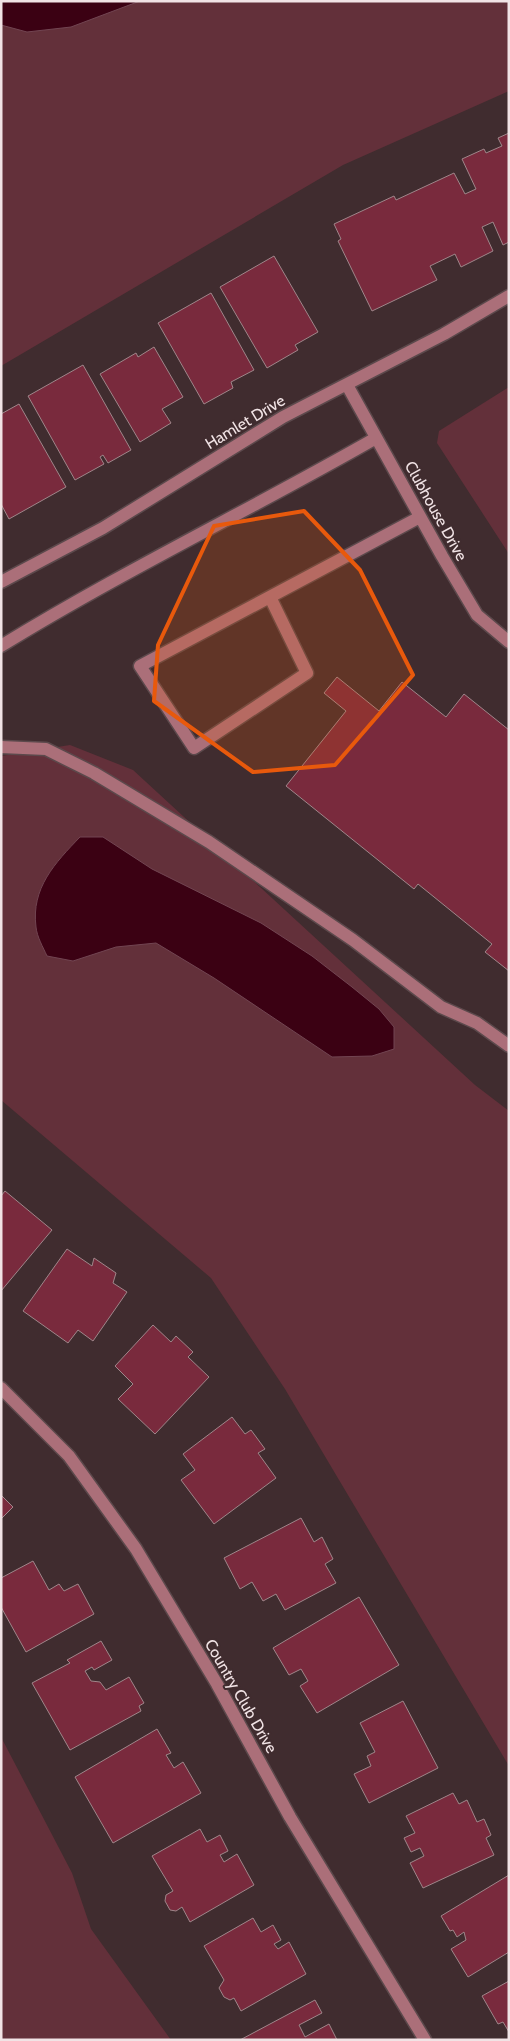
<svg xmlns="http://www.w3.org/2000/svg" width="510" height="2041" font-family="Cabin,sans-serif">
  <style>
    .green { fill: #63303a }
    .water { fill: #3b0113; stroke: #724552 }
    .building { fill: #792a3d; stroke: #9f868a }
    .lines { fill: none; stroke-linecap: round; stroke-linejoin: round }
    .minor-casing { stroke: #5c494c; stroke-width: 15 }
    .minor { stroke: #ab6f79; stroke-width: 12 }
    .marked { fill: #e8590c; fill-opacity: 0.2; stroke: #e8590c; stroke-width: 4; stroke-linejoin: round }
    .labels { text-anchor: middle; dominant-baseline: central; stroke-width: 4; stroke-linejoin: round; paint-order: stroke }
    .street-label { font-size: 16px; fill: #f1e3e5; stroke: #402c2f }
  </style>
  <rect width="100%" height="100%" fill="#402c2f"/>
  <path class="green" d="M1,1H509V91L343,165L1,366Z
    M509,387V554L437,443L439,431Z
    M70,745L133,770L475,1085L509,1111V1766L285,1389L211,1278L1,1100V756Z
    M1,1737L72,1873L91,1929L171,2040H1Z"/>
  <path class="water" d="M1,1H140L71,27L27,32L1,25Z
    M80,837H103L152,869L261,923L312,956L352,987L379,1009L394,1027V1049L372,1056L332,1057L214,978L156,943L116,947L73,961L47,956C43,947 37,937 36,927C31,888 55,863 80,837Z"/>
  <path class="building" d="M509,133V242L503,245L493,222L482,227L493,251L461,267L455,254L430,266L437,280L372,311L338,241L341,239L334,224L394,196L396,200L454,173L465,194L476,189L462,159L484,149L486,153L502,146L498,138Z
    M274,256L318,332L295,345L298,350L267,368L220,287Z
    M211,293L254,370L231,382L233,388L204,404L158,323Z
    M154,347L183,397L162,409L171,423L140,442L100,374L136,353L138,357Z
    M83,365L131,450L108,463L103,455L100,457L104,464L75,480L28,396Z
    M19,404L66,487L9,519L1,504V414Z
    M337,677L379,711L402,682L446,717L464,694L509,730V971L485,952L492,944L418,884L414,889L286,786L346,711L324,693Z
    M5,1191L52,1230L1,1291V1196Z
    M67,1249L92,1266L94,1258L116,1273L113,1283L127,1292L93,1341L78,1330L68,1343L23,1311Z
    M153,1325L171,1342L176,1336L193,1352L188,1357L209,1377L155,1434L118,1399L133,1384L115,1366Z
    M232,1417L245,1434L251,1430L265,1449L258,1453L276,1478L214,1524L181,1480L195,1470L183,1454Z
    M1,1495L13,1507L1,1519Z
    M301,1518L314,1542L322,1537L333,1559L325,1564L336,1583L285,1610L276,1594L263,1601L252,1582L240,1589L224,1558Z
    M33,1561L49,1590L59,1584L64,1591L78,1584L94,1614L26,1652L1,1607V1578Z
    M359,1597L399,1665L317,1713L300,1686L308,1681L301,1669L289,1675L273,1648Z
    M101,1641L112,1660L94,1670L92,1667L85,1671L91,1681L100,1682L106,1690L129,1677L144,1703L139,1706L141,1711L70,1750L32,1683L70,1663L67,1660Z
    M403,1701L438,1768L369,1803L354,1774L371,1766L367,1756L375,1752L360,1723Z
    M157,1729L171,1753L166,1755L174,1768L183,1762L201,1793L113,1843L75,1777Z
    M453,1793L459,1804L467,1800L477,1822L484,1819L491,1835L486,1838L494,1855L423,1888L410,1863L424,1856L420,1848L411,1852L404,1838L415,1833L406,1816Z
    M200,1829L207,1842L220,1835L228,1851L220,1855L224,1862L237,1854L254,1885L190,1922L182,1907L176,1911L170,1910L165,1901L166,1895L173,1891L152,1856Z
    M509,1875V1952L468,1977L451,1949L466,1940L464,1932L457,1937L453,1930L450,1931L441,1916Z
    M253,1918L261,1932L273,1925L281,1940L274,1944L278,1949L289,1942L306,1974L241,2011L234,1998L230,2000L224,1997L219,1988L224,1980L204,1946Z
    M509,1981V2032L503,2022L498,2024L482,1996Z
    M315,2000L322,2013L299,2025L305,2037L329,2024L337,2040H240Z"/>
  <g class="lines">
    <defs>
      <path id="minor" d="M347,385L442,556L477,615L509,642
        M1,582L103,528L283,417L444,334L509,296
        M270,597L307,673L194,748L140,666L420,517
        M1,646C123,571 252,509 376,438
        M1,747L46,749L94,773L209,842L353,940L441,1007L477,1023L509,1046
        M1,1388L69,1456L136,1549L217,1684L290,1817L425,2040"/>
    </defs>
    <use href="#minor" class="minor-casing"/>
    <use href="#minor" class="minor"/>
  </g>
  <path class="marked" d="M304,511L360,570L413,675L335,765L253,772L154,701L158,645L214,526Z"/>
  <g class="labels">
    <g class="street-label">
      <text transform="translate(245 422) rotate(-31)">Hamlet Drive</text>
      <text transform="translate(436 511) rotate(61)">Clubhouse Drive</text>
      <text transform="translate(241 1696) rotate(60)">Country Club Drive</text>
    </g>
  </g>
  <rect width="510" height="2041" fill="none" stroke="#f1e3e5" stroke-width="5"/>
</svg>
